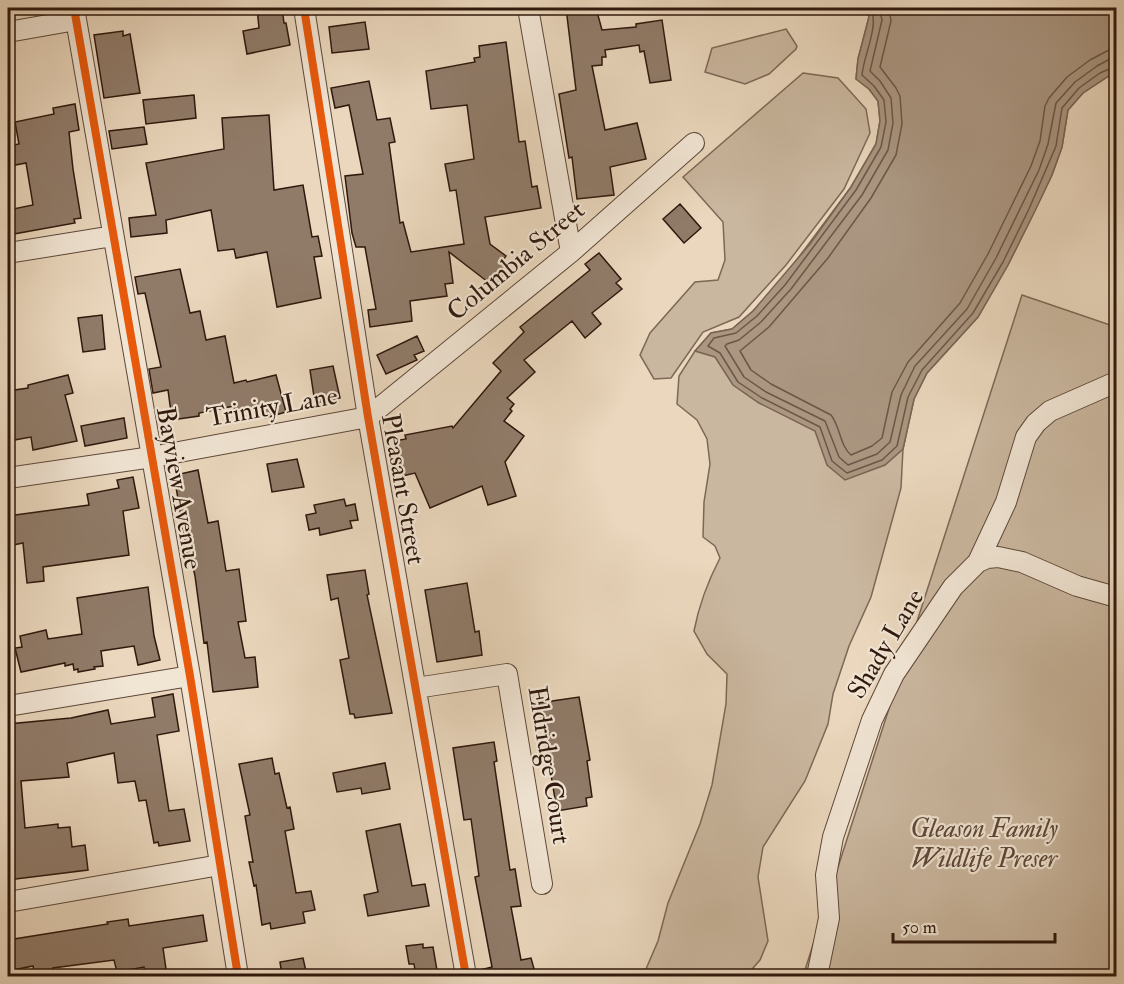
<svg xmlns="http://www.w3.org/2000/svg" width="1124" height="984" font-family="'IM FELL Double Pica',serif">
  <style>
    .green { fill: #cab79f; stroke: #7c6856; stroke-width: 1.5 }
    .water { fill: #aa9681; stroke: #796453; stroke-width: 1.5 }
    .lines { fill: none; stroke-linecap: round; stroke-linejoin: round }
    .shore { stroke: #6c5747; stroke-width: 1.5 }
    .building { fill: #907b69; stroke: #2f180d; stroke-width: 1.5 }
    .street-casing { stroke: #5e4839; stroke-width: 22 }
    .street { stroke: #f1e5d4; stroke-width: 20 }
    .cycleway-casing { stroke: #f1e5d4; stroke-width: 11 }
    .cycleway { stroke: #e8590c; stroke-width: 8 }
    .labels { text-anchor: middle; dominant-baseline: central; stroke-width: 4.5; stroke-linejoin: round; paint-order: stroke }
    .street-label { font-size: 26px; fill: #2f180d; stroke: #f1e5d4 }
    .park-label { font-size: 26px; font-style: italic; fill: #5e4839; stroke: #f1e5d4 }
  </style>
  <rect width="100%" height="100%" fill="#ead7bd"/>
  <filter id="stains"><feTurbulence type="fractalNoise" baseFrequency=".00333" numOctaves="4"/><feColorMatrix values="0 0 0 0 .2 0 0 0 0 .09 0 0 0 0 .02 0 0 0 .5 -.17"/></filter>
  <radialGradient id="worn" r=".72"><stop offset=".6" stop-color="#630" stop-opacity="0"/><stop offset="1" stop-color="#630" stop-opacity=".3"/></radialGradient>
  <path class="green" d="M865,8H1116V71L1083,93L1068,110L1062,147L1052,175L1008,265L978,317L927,373L914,399L903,449L901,488L871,597L849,646L833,694L828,724L805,781L763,847L758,877L768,941L760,960L746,976H643L658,941L668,903L700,824L712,785L726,704L727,674L707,654L694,631C699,605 708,581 720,558L715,546L703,537L704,502L710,464L707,439L697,420L677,404L679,376L695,351L711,333L732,329L753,311L781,281L851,187L876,144L880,121L878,101L869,89L856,79L858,59L869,17Z
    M786,29L797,46L796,49L769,74L745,84L705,72L712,48Z
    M803,73L838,78L866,109L870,133L844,189L786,265L739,317L703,332L671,378L654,379L640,355L650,333L695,282L718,280L725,260L723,222L683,177Z
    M1022,295L1116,327V976H803Z"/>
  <path class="water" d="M865,8H1116V71L1083,93L1068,110L1062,147L1052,175L1035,211L1008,265L978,317L927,373L914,399L903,449L885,465L845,480L827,465L815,431L759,403L733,385L715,357L695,351L711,333L732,329L753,311L810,244L851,187L876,144L880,121L878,101L869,89L856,79L858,59L869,17Z"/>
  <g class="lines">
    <path class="shore" d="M871,8C879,27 864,54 862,75L874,86L884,100L886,122L881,147L856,190L785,285L757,316L736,333L714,338L708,346L720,353L738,382L762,398L820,427L832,461L847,473L882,460L897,446L908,397L922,370L973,313L1003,262L1029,209L1056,146L1062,108L1079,88L1100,73L1116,66
      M879,8L882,20L870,71L880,81L891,98L893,123L888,150L862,195L791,289L761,322L739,340L727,344L725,346L744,377L766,392L825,421L839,457L848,465L877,454L890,442L901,395L915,366L967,309L996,258L1039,170L1048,144L1056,103L1075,82L1097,66L1110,59L1116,58
      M889,8L891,21L880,67L896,88L900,96L902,124L896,155L871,198L828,258L769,327L740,351L751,370L771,384L831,415C840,426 840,446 851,455L872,446L882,438L892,392L908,362L960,303L988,254L1031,166L1040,141L1045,106L1049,98L1067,77L1090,60L1107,51L1116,49"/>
  </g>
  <path class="building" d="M257,8H282L284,23H286L290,45L247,54L243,31L259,28Z
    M566,8H596L602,30L636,27V24L662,20L671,80L650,83L644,51L640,52L639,45L605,50L606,57H602V65L592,66L605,130L637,123L646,159L610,167L614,195L577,199L572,157L569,158L559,94L576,90Z
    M365,22L369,49L332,53L329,27Z
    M123,31V36L130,34L140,93L104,98L94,35Z
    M506,42L519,142L525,141L532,187L537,186L541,208L485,217L490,244L506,256L502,262L509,267L497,283L491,278L488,282L449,252L453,283L445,284L447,296L410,301L412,321L370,327L368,310L376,309L365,247H356L352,233L345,176L363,174L349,105L335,108L331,88L369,81L377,120L390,118L395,142L389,143L400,223L403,222L411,252L464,244L456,190L450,191L445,164L474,159L467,105L431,109L426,71L475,62L474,58L480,57L479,46Z
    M194,95L196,118L146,124L143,100Z
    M75,104L79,130L69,132L73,169L81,218L74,219L75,223L8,235V210L33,205L26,163L10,166L8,146L19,144L15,122L54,114L53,108Z
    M269,115L274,190L303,185L312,237L318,236L322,256L314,257L321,298L277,307L267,252L236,258L234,249L218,251L211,210L166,220L167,233L131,237L129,218L156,215L146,163L224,149L222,118Z
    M144,127L147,144L112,149L109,131Z
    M680,204L701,228L684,243L663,219Z
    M599,253L621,279L616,283L622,289L592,313L601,324L585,338L572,321L524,360L535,372L507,398L514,404L510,409L512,411L504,421L524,436L505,462L516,496L488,505L482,486L430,508L415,473L402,476L394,441L406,439L405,435L452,426L453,428L501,371L493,363L524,332L520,327L590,270L585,264Z
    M180,269L190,313L200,311L206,340L225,336L234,383L246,380L247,382L276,375L286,412L265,418L262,405L235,410L234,406L199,413V416L172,420L168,390L153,393L149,369L161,367L145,293L138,294L135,277Z
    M102,315L105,349L83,352L78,318Z
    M417,336L424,351L414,355L417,360L386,374L377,355Z
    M333,366L340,398L315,403L310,370Z
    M68,375L73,393L65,395L77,441L33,450L31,437L14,440L8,391L28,388V385Z
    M124,418L127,438L85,446L81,426Z
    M297,459L304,487L272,492L267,464Z
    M198,470L208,523L218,521L226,571L239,569L246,621L238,622L245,658L255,657L258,687L213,692L207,642L204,643L195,576L191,558L188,559L175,481L181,479L180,474Z
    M133,477L139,508L123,511L129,555L43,567L44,581L27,583L23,543L8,546V516L89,505L87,494L119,488L117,480Z
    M344,499L346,506L355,504L358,520L350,521L352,528L320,535L319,528L309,530L306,515L316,513L314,505Z
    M365,570L369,594L367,595L392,713L355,718L354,714H350L340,660L349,658L338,598L331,600L327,575Z
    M467,583L475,632L479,631L482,655L437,662L425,590Z
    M148,587L154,636L160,660L138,665L134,646L101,651L103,666L94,667L95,669L78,672V669L74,670L73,664L65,666V663L21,672L15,648L22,647L20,636L46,630L48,639L82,634L77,598Z
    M173,694L179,731L157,735L169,811L184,809L190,841L159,846L158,842L154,843L146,800L139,801L135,781L118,783L114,753L67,763L69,777L21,781L25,828L58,824V828L70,827L72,847L85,845L88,870L8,880V724L71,718L108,710L111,724L155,717L152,698Z
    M579,697L590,760L587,761L592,797L586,798L587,806L557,811L539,703Z
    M494,742L497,761L494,762L510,870L515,869L521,906L511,907L521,960L531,958L536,976H481L480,970L492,967L475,877L479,876L471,819L464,820L453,748Z
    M272,758L275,774L279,773L287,808L290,807L294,829L285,831L296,893L311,891L315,910L303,912L305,923L271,929L270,923L262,925L256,885L254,886L249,862H253L245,816L250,815L239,764Z
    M385,763L390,789L362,794L361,788L337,792L333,773Z
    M400,824L412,886L425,884L429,906L368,916L364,895L378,892L366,831Z
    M203,915L207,941L163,948L167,976H146L144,967L117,972L114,960L53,968L54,973L37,976H35L33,966L8,971V940L108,924L107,922L128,919L129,926Z
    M423,944V948L433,947L438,976H416L414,964H409L406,946Z
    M303,958L307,976H282L280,962Z"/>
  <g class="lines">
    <defs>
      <path id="street" d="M74,8L190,676L238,976
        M304,8L368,417L466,976
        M528,8L571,252
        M8,32L76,20
        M8,253L113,236
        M8,478L152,457L368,417L571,252L694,143
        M978,562L1006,502L1026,437L1036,423L1050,411L1116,382
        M416,688L507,674L542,884
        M8,706L190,676
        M8,902L220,865
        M817,976L829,918L826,875L833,837L872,720L894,674L953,587L978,562L987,558L998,557L1022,562L1077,586L1116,597"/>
    </defs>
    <use href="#street" class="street-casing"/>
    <use href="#street" class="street"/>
    <defs>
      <path id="cycleway" d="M74,8L190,676L238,976
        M304,8L368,417L466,976"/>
    </defs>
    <use href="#cycleway" class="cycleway-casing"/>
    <use href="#cycleway" class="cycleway"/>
  </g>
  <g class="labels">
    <g class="street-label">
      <text transform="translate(516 261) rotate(-40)">Columbia Street</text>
      <text transform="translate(272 407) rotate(-10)">Trinity Lane</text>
      <text transform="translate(179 488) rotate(80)">Bayview Avenue</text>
      <text transform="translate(403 489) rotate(80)">Pleasant Street</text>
      <text transform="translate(886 644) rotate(-59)">Shady Lane</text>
      <text transform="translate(549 765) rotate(81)">Eldridge Court</text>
    </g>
    <g class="park-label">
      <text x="984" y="829">Gleason Family<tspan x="984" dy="30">Wildlife Preser</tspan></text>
    </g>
  </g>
  <rect width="1124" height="984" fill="none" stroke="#ead7bd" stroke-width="30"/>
  <rect x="9" y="9" width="1106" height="966" fill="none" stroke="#2f180d" stroke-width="3"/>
  <rect x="15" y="15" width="1094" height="954" fill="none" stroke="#2f180d" stroke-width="1.5"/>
  <path d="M893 933v9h162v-9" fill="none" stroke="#2f180d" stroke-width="3"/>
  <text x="902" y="933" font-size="18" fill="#2f180d" stroke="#f1e5d4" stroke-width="4.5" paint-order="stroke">50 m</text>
  <rect width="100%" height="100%" filter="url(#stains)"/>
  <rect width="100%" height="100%" fill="url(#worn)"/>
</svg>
